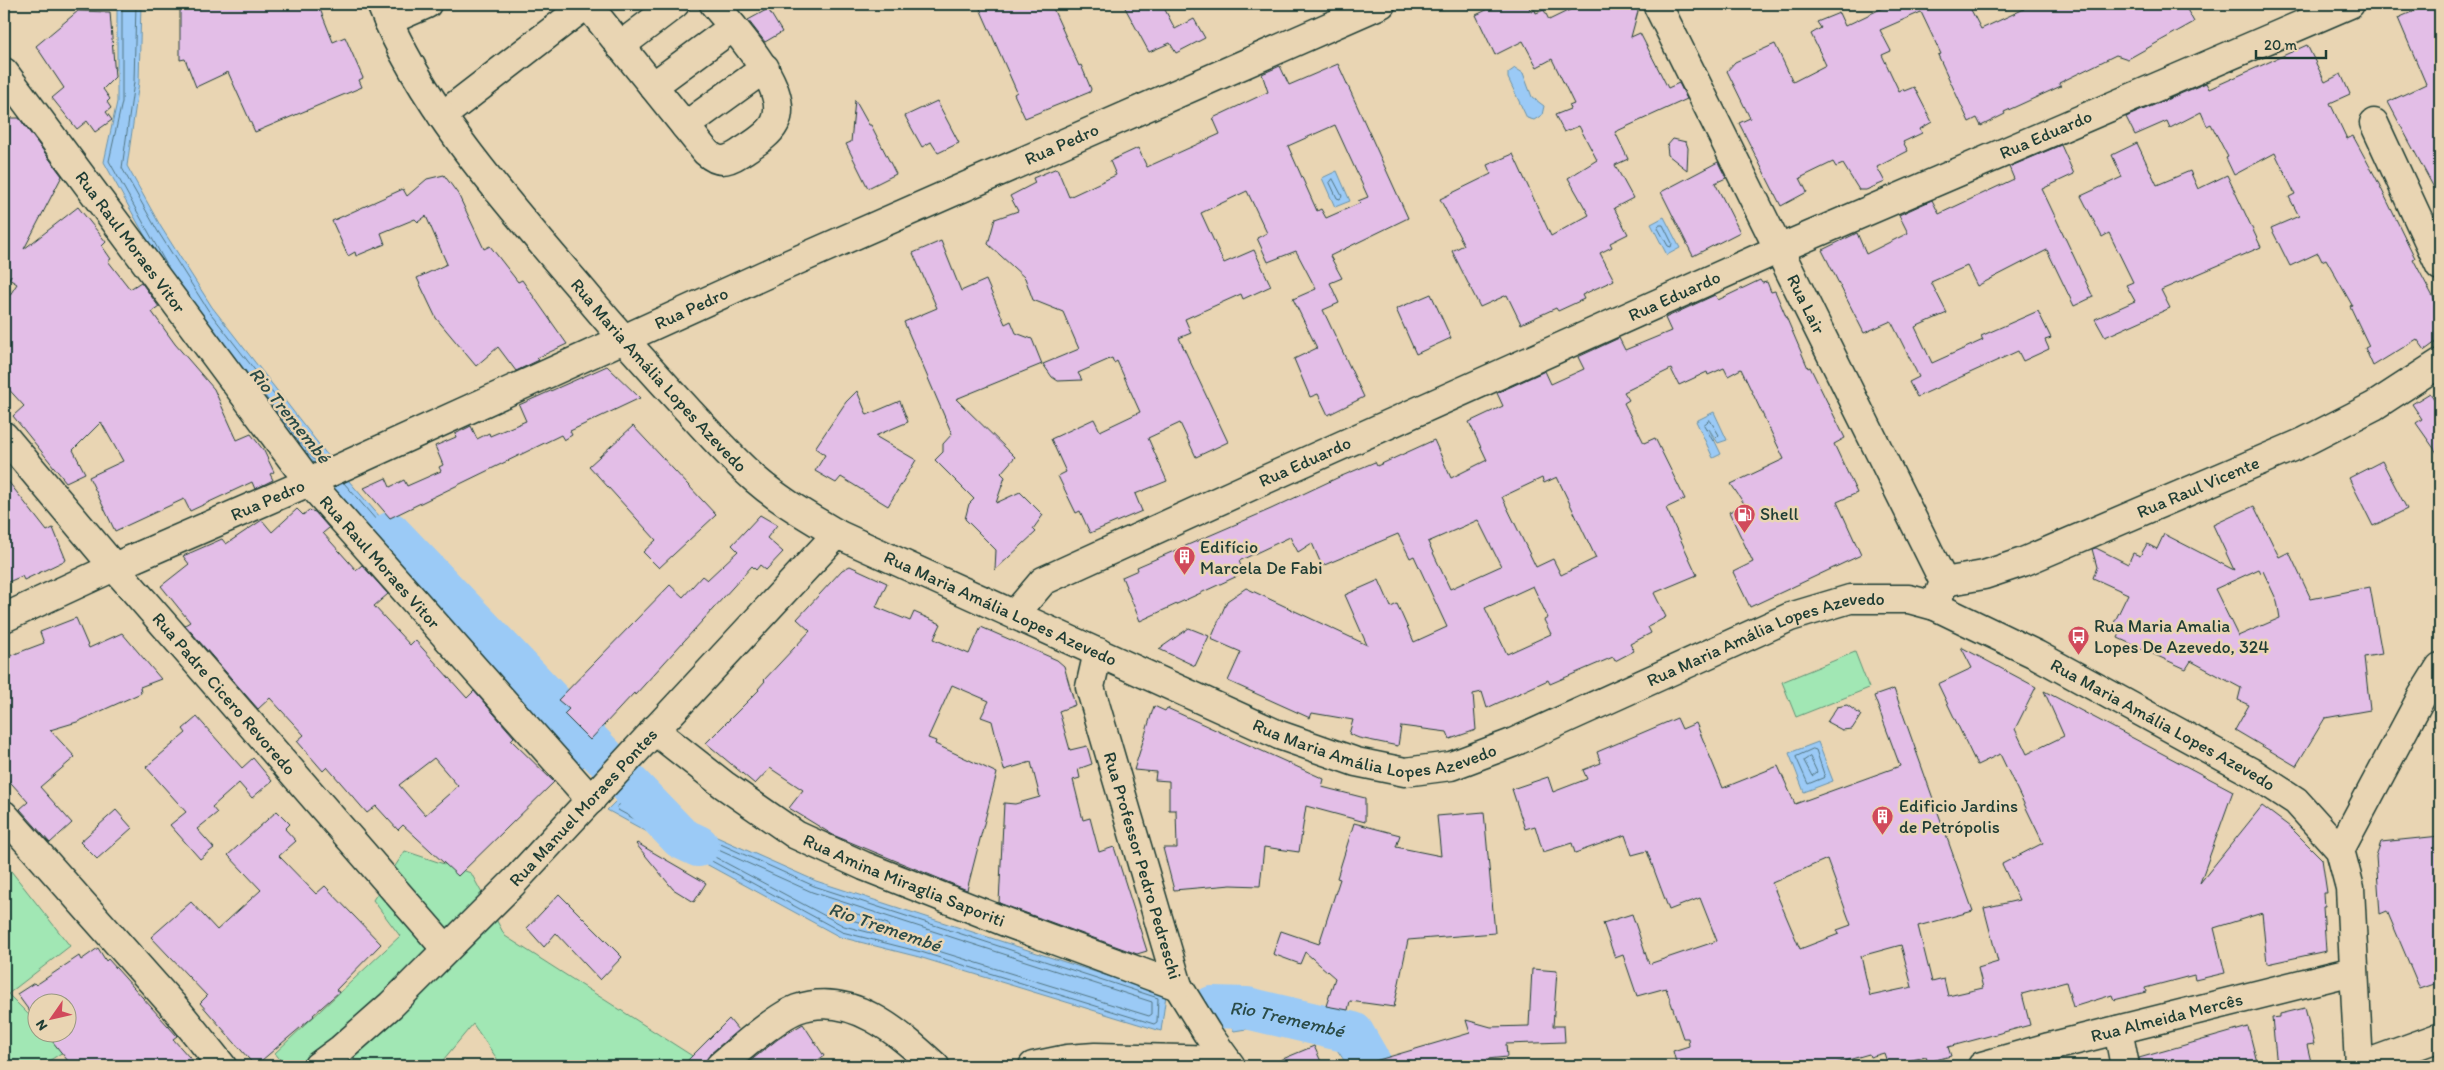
<svg xmlns="http://www.w3.org/2000/svg" width="2444" height="1070" font-family="Itim,sans-serif">
  <style>
    .green { fill: #a1e7b4; stroke: #609274 }
    .water { fill: #9bcaf6; stroke: #6992a8 }
    .lines { fill: none; stroke-linecap: round; stroke-linejoin: round }
    .shore { stroke: #517582; stroke-width: 1 }
    .river { stroke: #9bcaf6; stroke-width: 42 }
    .building { fill: #e3bee7; stroke: #1f3d34; fill-rule: evenodd }
    .minor-casing { stroke: #1f3d34; stroke-width: 31 }
    .major-casing { stroke: #1f3d34; stroke-width: 31 }
    .minor { stroke: #e9d5b3; stroke-width: 28 }
    .major { stroke: #e9d5b3; stroke-width: 28 }
    .labels { text-anchor: middle; dominant-baseline: central; stroke-width: 5; stroke-linejoin: round; paint-order: stroke }
    .street-label { font-size: 18px; fill: #1f3d34; stroke: #e9d5b3 }
    .poi-label { font-size: 18px; fill: #1f3d34; stroke: #e9d5b3; text-anchor: start }
    .water-label { font-size: 19px; font-style: italic; fill: #2b4b47; stroke: #e9d5b3 }
  </style>
  <rect width="100%" height="100%" fill="#e9d5b3"/>
  <filter id="ink" filterUnits="userSpaceOnUse"><feTurbulence type="fractalNoise" baseFrequency=".02" numOctaves="2"/><feDisplacementMap in="SourceGraphic" scale="10" xChannelSelector="R" yChannelSelector="G"/><feConvolveMatrix kernelMatrix="1 2 1 2 8 2 1 2 1" color-interpolation-filters="sRGB"/></filter>
  <g filter="url(#ink)">
    <path class="green" d="M1855,652L1869,688L1796,717L1782,682Z
      M405,851L471,873L505,936L708,1066H502L473,1024L438,1066H285L275,1053L400,936L373,900Z
      M4,862L70,946L8,994L37,1023L38,1032L48,1033L66,1050L41,1066H4Z"/>
    <path class="water" d="M117,4H141L139,82L127,166L161,227L212,307L335,465L590,759L576,775L346,510L171,283L104,162L117,102Z
      M1515,68L1523,73L1532,97L1544,106L1542,115L1534,120L1527,118L1508,78V73Z
      M1337,171L1350,201L1335,207L1322,178Z
      M1664,217L1680,248L1667,255L1651,224Z
      M1714,412L1727,440L1718,443L1709,429L1721,454L1713,458L1696,421Z
      M1818,742L1833,781L1804,792L1789,753Z
      M622,795L816,881L1166,995L1161,1031L919,957L840,937L607,810Z
      M1213,1003H1242L1336,1025L1367,1066H1348L1327,1035L1271,1025L1234,1031Z"/>
    <g class="lines">
      <path class="shore" d="M122,4V102L109,161L168,267
        M136,4L134,82L122,168L157,230L208,310L324,459
        M1333,179L1342,196L1340,199L1337,198L1330,183Z
        M1660,225H1663L1672,243L1671,247L1668,246L1658,228Z
        M244,369L316,462
        M1710,420L1719,435L1713,441L1704,425Z
        M344,483L582,757L579,764
        M1813,749L1816,750L1825,777L1808,784L1796,757Z
        M1810,757L1817,772L1812,776L1804,761Z
        M625,801L814,886L1158,998L1157,1022L1154,1024L921,952L842,932L618,810L617,807Z
        M685,835L812,892L1152,1002V1014L1149,1016L922,946L844,926L683,840L682,837Z
        M835,907L888,924L889,928L887,929L847,919L832,911V908Z
        M1228,1008H1242L1278,1016L1279,1019L1237,1025L1226,1011Z
        M1352,1066L1341,1047L1342,1044L1361,1066"/>
      <g class="river">
        <path d="M390,533L604,757"/>
        <path d="M630,785L681,838L698,846"/>
        <path id="s1" d="M1212,1007L1247,1008L1353,1033L1372,1066"/>
      </g>
    </g>
    <path class="building" d="M180,4H318L333,42L345,37L363,78L359,80L362,87L255,132L228,72L196,87L185,59L180,60Z
      M978,4H1051L1079,66L1081,65L1091,89L1090,92L1025,118L1014,94L1017,92Z
      M1123,4H1162L1175,29L1194,19L1205,38L1176,53L1170,43L1149,52Z
      M1499,4H1528L1531,12L1535,10L1536,13L1544,10L1549,20L1582,4H1640L1631,37L1640,33L1668,88L1679,83L1687,99L1615,132L1628,159L1615,165L1633,198L1614,208L1628,234L1610,243L1612,247L1600,253L1614,280L1582,295L1584,299L1558,311L1556,308L1521,324L1507,295L1480,307L1452,251L1464,245L1440,199L1491,174L1487,165L1513,154L1551,236L1589,215L1568,178L1597,160L1579,126L1564,132L1555,115L1570,109L1569,106L1574,104L1552,59L1537,67L1523,41L1495,55L1476,15Z
      M1891,4H1968L1981,29L2024,9L2022,4H2184L2194,22L2128,59L2116,55L2059,83L2061,86L2004,112L2005,114L1981,126L1977,118L1969,122L1938,55L1941,54L1921,12L1880,30L1891,51L1882,55L1899,91L1903,89L1904,91L1914,87L1932,122L1920,129L1922,133L1903,142L1908,151L1877,167L1885,182L1866,190H1859L1843,164L1836,167L1833,162L1800,178L1807,192L1781,206L1739,123L1750,118L1727,71L1735,62L1775,44L1793,82L1826,65L1811,34L1821,28L1817,22L1839,13L1845,26Z
      M2430,4H2440V199L2388,102L2426,84L2398,18Z
      M768,9L782,32L765,42L748,20Z
      M78,11L110,12L115,77L103,89L110,99L107,102L111,108L106,112L112,120L95,132L87,121L77,129L52,98L64,88L36,46Z
      M2307,45L2325,82L2341,74L2350,94L2330,103L2347,139L2353,136L2376,178L2415,258L2413,259L2440,310V339L2425,350L2417,339L2373,366L2365,348L2369,346L2350,306L2352,305L2326,259L2322,261L2318,253L2290,266L2271,228L2299,216L2289,197L2295,194L2275,153L2234,175L2226,158L2228,157L2211,124L2207,126L2201,112L2170,128L2167,121L2135,135L2126,117L2206,83L2209,89Z
      M1338,64L1408,218L1330,256L1342,278L1330,283L1339,303L1323,310L1364,397L1328,415L1318,394L1310,397L1294,359L1317,348L1293,299L1316,289L1296,251L1268,262L1257,238L1267,233L1247,191L1201,213L1224,263L1254,250L1271,286L1243,299L1241,294L1185,319L1191,333L1179,338L1228,442L1196,457L1180,423L1148,438L1167,481L1135,494L1142,511L1090,533L1080,511L1076,513L1058,476L1066,472L1051,439L1094,419L1100,431L1140,412L1117,361L1114,363L1112,358L1078,373L1082,380L1058,381L1052,377L1043,364L1079,349L1063,312L1033,300L1025,278L988,244L995,219L1018,211L1010,196L1035,183L1033,178L1057,168L1069,197L1116,175L1110,161L1138,148L1147,167L1220,134L1213,118L1268,92L1262,74L1280,66L1289,85ZM1335,125L1368,197L1358,201L1360,203L1326,218L1321,209L1317,211L1288,146Z
      M855,100L869,125H871L896,174L868,188L846,144L851,142Z
      M937,101L959,143L938,153L931,142L922,147L905,116Z
      M4,118H19L62,176L24,249L78,207L106,242L102,246L111,259L108,261L130,289L141,282L159,307L152,312L175,344L214,389L237,440L251,434L264,451L274,472L270,474L273,480L255,489L252,482L190,511L184,499L115,531L89,477L123,461L101,422L73,450L85,473L66,482L13,416L24,406L4,384V304L17,284L9,279L11,275L4,289Z
      M1673,139L1686,142L1688,148L1687,170L1668,155L1667,146Z
      M2137,143L2157,185L2190,171L2198,189L2227,175L2261,247L2161,290L2170,308L2105,337L2095,319L2135,301L2126,285L2133,282L2109,233L2102,237L2081,196L2122,177L2112,155Z
      M2061,145L2074,174L2042,189L2093,297L2074,306L2047,250L1977,286L1967,266L1931,282L1947,313L1915,327L1932,363L1983,340L1981,336L2038,311L2051,338L2045,340L2049,349L2023,361L2018,351L1917,397L1909,382L1919,377L1891,321L1864,333L1822,250L1857,233L1866,254L1908,233L1899,215L1932,200L1939,214L2014,179L2009,167Z
      M1718,162L1726,178L1715,183L1740,232L1693,256L1661,192Z
      M444,175L458,194L484,249L490,246L518,282L522,280L567,344L537,358L539,360L516,371L498,347L476,366L436,318L417,278L447,264L426,216L418,222L415,219L381,233L385,244L356,256L355,252L348,256L332,221L403,189L407,196L427,179Z
      M941,241L961,291L986,280L1005,324L1011,321L1016,333L1032,339L1042,364L956,399L1015,457L1001,473L1005,477L996,503L1020,492L1043,515L1033,529L1036,532L995,570L996,550L965,519L969,504L974,499L935,460L943,452V444L952,434L904,322L937,308L913,253Z
      M1760,280L1762,283L1767,282L1771,292L1775,291L1808,368L1810,367L1845,438L1834,444L1857,493L1837,502L1861,555L1750,607L1733,572L1753,562L1729,512L1745,505L1731,484L1784,459L1741,369L1728,376L1724,368L1708,375L1707,372L1679,385L1671,369L1624,392L1629,400L1624,403L1644,443L1655,438L1685,499L1666,508L1697,575L1654,593L1666,617L1648,627L1651,633L1630,644L1634,651L1615,661L1613,657L1550,684L1548,680L1487,708L1482,692L1473,694L1476,730L1450,739L1447,732L1401,726L1398,746L1359,738L1349,734L1353,720L1312,713L1310,718L1228,681L1241,652L1211,639L1227,601L1246,588L1367,645L1345,595L1379,580L1391,607L1397,604L1414,642L1447,627L1414,556L1410,558L1398,534L1322,566L1312,543L1298,552L1290,537L1239,561L1244,573L1140,621L1122,577L1138,570L1137,567L1271,509L1337,478L1375,462L1377,466L1434,440L1451,478L1487,460L1469,422L1503,406L1497,393L1545,371L1551,384L1584,369L1578,357L1619,338L1625,350L1671,331L1665,318L1715,295L1718,300ZM1557,477L1596,558L1561,575L1553,559L1536,567L1502,497L1542,478L1544,483ZM1478,520L1501,566L1450,589L1428,542ZM1533,586L1548,618L1544,620L1551,634L1507,654L1485,608Z
      M1431,294L1451,338L1416,354L1396,309Z
      M607,366L640,398L570,431L572,435L564,440L561,435L390,518L364,488L386,478L390,487L404,480L407,486L441,471L439,467L443,465L435,446L456,437L455,434L471,426L477,439L489,433L490,436L526,421L519,405Z
      M857,391L867,415L900,401L908,422L875,436L916,460L888,506L841,477L836,483L815,471L825,455L815,448L846,402Z
      M2430,393L2439,406L2440,405V457L2416,423L2422,419L2412,404Z
      M633,426L716,515L659,568L643,552L656,540L589,466Z
      M2382,461L2407,509L2373,526L2349,478Z
      M4,476L47,531L53,528L66,560L24,580L22,576L4,584Z
      M2254,506L2279,557L2289,552L2311,599L2370,587L2382,654L2364,657L2370,710L2325,718L2296,766L2235,730L2249,705L2238,700L2241,688L2191,661L2186,669L2118,638L2122,629L2113,625L2128,594L2093,578L2097,567L2092,549L2096,548L2128,564L2133,553L2140,556L2147,544L2157,549L2164,534L2234,570L2213,525ZM2259,569L2261,573L2263,571L2277,601L2280,618L2238,636L2215,589Z
      M297,509L303,515L309,510L315,512L329,528L323,533L356,570L362,565L388,594L374,606L410,645L415,640L467,698L474,691L514,737L511,740L554,782L458,876L403,825L398,830L376,806L367,813L327,767L323,771L297,741L304,735L270,698L258,709L185,625L190,622L161,586L189,564L183,556L222,539L226,544L262,520L272,532ZM434,758L458,786L425,815L399,785Z
      M760,515L777,525L767,538L783,552L766,570L760,565L756,570L752,566L635,695L634,693L590,740L564,714L569,709L558,700L670,585L683,597L702,576L707,580L738,551L732,545Z
      M850,566L887,583L876,607L910,621L914,612L941,624L934,639L969,654L981,627L1057,660L1064,666L1075,705L1059,711L1070,750L1087,746L1092,764L1078,769L1080,778L1073,780L1083,820L1090,818L1099,852L1114,847L1147,951L1137,954L999,903L1004,803L1015,804L1040,797L1031,762L1004,770L992,721L981,717L989,701L952,685L928,738L936,741L935,744L997,773L967,890L833,835L789,808L803,790L770,768L755,784L706,743L759,690L758,689L765,681L764,680L810,631L797,619L842,570Z
      M76,618L89,648L122,633L161,679L140,687L141,693L121,702L77,722L50,730L75,757L40,787L72,823L50,843L20,809L28,802L4,775V658L44,643L40,632Z
      M1189,628L1209,636L1195,666L1159,649Z
      M1961,647L2036,687L2015,729L2027,754L2064,736L2044,691L2233,791L2200,883L2262,806L2290,827L2322,859L2327,893H2324L2325,907H2323L2326,951L2267,964L2262,913L2214,928L2225,973L2195,980L2194,975L2145,988L2146,992L2114,1000L2112,995L2073,1007L2066,982L2022,994L2030,1025L1948,1047L1951,1056L1928,1062L1926,1057L1888,1065L1884,1053L1870,1057L1869,1054L1831,1065L1830,1063L1817,1066H1677L1673,1051L1689,1046L1688,1038H1683L1666,988L1637,996L1623,955L1615,958L1603,923L1632,914L1649,964L1717,941L1700,898L1669,910L1647,851L1632,855L1625,835L1575,853L1572,843L1543,852L1535,826L1525,829L1512,789L1548,777L1553,792L1587,779L1583,770L1601,763L1597,752L1677,718L1682,729L1696,723L1723,788L1778,766L1795,804L1900,766L1874,696L1894,689L1973,911L1918,926L1932,982L1944,979L1948,996L1983,988L1978,968L1998,962L1984,908L2019,900L2002,864L2043,843L2000,754L1977,765L1938,684L1972,668ZM1827,859L1851,925L1837,930L1839,934L1800,949L1772,883ZM1901,945L1912,987L1870,996L1861,956Z
      M1847,705L1861,715L1852,729L1842,730L1827,722L1837,707Z
      M1154,706L1165,711L1167,708L1324,779L1322,787L1365,798V822L1306,806L1299,852L1264,847L1260,886L1231,885L1174,890L1163,848H1177L1176,810H1169V781L1155,780L1156,772L1134,770Z
      M197,717L242,768L253,758L272,781L252,798L239,783L212,807L217,813L197,829L214,848L200,859L170,825L186,812L146,767L186,733L183,729Z
      M116,810L132,828L97,859L80,842Z
      M277,811L290,824L285,829L296,841L279,856L316,894L325,886L381,944L336,990L339,992L313,1015L314,1016L255,1066L200,1003L207,996L151,937L191,902L217,930L261,890L228,855Z
      M1484,812L1495,933L1408,940L1394,1007L1350,1001L1348,1010L1326,1006L1335,978L1305,952L1300,964L1273,954L1281,931L1319,944L1340,879L1337,878L1354,823L1400,835L1396,847L1441,856L1437,816Z
      M2440,836V982L2420,989L2387,911L2380,914L2376,856L2381,842Z
      M637,843L706,883L694,902L673,889L636,844Z
      M559,894L622,957L600,980L556,933L544,947L527,928Z
      M98,948L106,961L108,959L177,1036L173,1039L197,1066H72L45,1032H68V1002H38V1023L17,994L34,983L36,985L79,956L81,960Z
      M1532,969L1557,971L1553,1026H1564L1565,1042L1506,1044L1507,1057L1487,1059L1490,1066H1376L1375,1061L1470,1033L1466,1020L1491,1027L1529,1026Z
      M2305,1008L2314,1044L2307,1045L2311,1062L2293,1066H2277L2272,1018L2280,1017V1014Z
      M729,1019L738,1030L710,1054L705,1066H682Z
      M803,1024L824,1056L809,1066H744L778,1039Z
      M2248,1027L2258,1066H2140L2139,1058Z
      M1314,1046L1323,1066H1266Z"/>
    <g class="lines">
      <defs>
        <g id="minor">
          <path d="M587,4L706,152C718,163 726,162 740,153C751,145 768,137 775,123C792,89 734,29 714,4"/>
          <path id="s2" d="M1657,4L1944,582L1935,606"/>
          <path d="M388,21L427,4"/>
          <path d="M620,46L675,4"/>
          <path id="s3" d="M4,72L309,482L591,800"/>
          <path d="M653,86L733,27"/>
          <path d="M442,116L587,4"/>
          <path d="M2374,123L2440,266"/>
          <path d="M685,126L765,68"/>
          <path id="s4" d="M4,436L114,567L446,949"/>
          <path id="s5" d="M1944,582L1984,575L2023,562L2304,442L2374,406L2440,363"/>
          <path id="s6" d="M1015,614L1043,581L1260,482L1779,249L2350,4"/>
          <path id="s7" d="M4,618L114,567L309,482L782,267L1381,4"/>
          <path id="s8" d="M1098,652L1090,687L1178,986L1207,1033L1231,1066"/>
          <path id="s9" d="M654,730L724,785L796,835L864,866L1008,923L1178,986"/>
          <path d="M4,815L177,1010L222,1066"/>
          <path d="M2340,850L2422,696L2440,667"/>
          <path d="M2118,1030L2125,1066"/>
          <path id="s10" d="M318,1066L341,1049L391,1005L513,883L837,534"/>
          <path d="M720,1066C737,1051 778,1016 797,1009C851,990 898,1032 935,1066"/>
          <path d="M1033,1066L1067,1059L1095,1057L1226,1060"/>
          <path id="s11" d="M1982,1066L2049,1047L2353,971"/>
          <path d="M2360,1066L2440,1037"/>
        </g>
        <g id="major">
          <path id="s12" d="M381,4C423,111 513,209 587,296C619,335 653,372 687,409C709,433 731,458 755,479C780,501 809,517 837,534L1279,735L1356,762L1405,772L1451,766L1512,743L1790,617L1850,599H1909L1935,606L2037,655L2253,773L2296,801L2340,850L2350,888L2359,1066"/>
        </g>
      </defs>
      <use href="#minor" class="minor-casing"/>
      <use href="#major" class="major-casing"/>
      <use href="#minor" class="minor"/>
      <use href="#major" class="major"/>
    </g>
  </g>
  <defs>
    <symbol id="fuel-pin" viewBox="-11 -11 22 30"><path d="M0 17L-7.5 6A9.5 9.5 0 1 1 7.5 6Z" fill="#d1495b" stroke="#e9d5b3"/><path d="M-5.5-6h7V0h2V4h1.3V-2.5L3-4.5l.8-.8L6-3V5H2.5V1h-1V6h-7ZM-4.2-4.7v3.2H.2V-4.7Z" fill="#fff"/></symbol>
    <symbol id="building-pin" viewBox="-11 -11 22 30"><path d="M0 17L-7.5 6A9.5 9.5 0 1 1 7.5 6Z" fill="#d1495b" stroke="#e9d5b3"/><path d="M-4-6H4V6H1V3H-1V6H-4ZM-2.5-4.3h1.7v1.8h-1.7ZM.8-4.3h1.7v1.8H.8ZM-2.5-1h1.7V.8h-1.7ZM.8-1h1.7V.8H.8Z" fill="#fff"/></symbol>
    <symbol id="bus-pin" viewBox="-11 -11 22 30"><path d="M0 17L-7.5 6A9.5 9.5 0 1 1 7.5 6Z" fill="#d1495b" stroke="#e9d5b3"/><path d="M-5-6H5V4H4V6H2V4H-2V6H-4V4H-5ZM-3.5-4V0h7V-4ZM-3.5 1.2v1.5H-2V1.2ZM2 1.2v1.5H3.5V1.2Z" fill="#fff"/></symbol>
  </defs>
  <g fill-rule="evenodd">
    <use href="#fuel-pin" x="1732" y="502" width="25" height="34"/>
    <use href="#building-pin" x="1172" y="544" width="25" height="34"/>
    <use href="#bus-pin" x="2066" y="624" width="25" height="34"/>
    <use href="#building-pin" x="1870" y="804" width="25" height="34"/>
  </g>
  <g class="labels">
    <g class="street-label">
      <text stroke="none"><textPath href="#s6" startOffset="1141">Rua Eduardo</textPath></text>
      <text stroke="none"><textPath href="#s7" startOffset="1159">Rua Pedro</textPath></text>
      <text stroke="none"><textPath href="#s3" startOffset="212">Rua Raul Moraes Vitor</textPath></text>
      <text stroke="none"><textPath href="#s6" startOffset="736">Rua Eduardo</textPath></text>
      <text stroke="none"><textPath href="#s2" startOffset="335">Rua Lair</textPath></text>
      <text stroke="none"><textPath href="#s7" startOffset="754">Rua Pedro</textPath></text>
      <text stroke="none"><textPath href="#s12" startOffset="466">Rua Maria Amália Lopes Azevedo</textPath></text>
      <text stroke="none"><textPath href="#s6" startOffset="331">Rua Eduardo</textPath></text>
      <text stroke="none"><textPath href="#s5" startOffset="272">Rua Raul Vicente</textPath></text>
      <text stroke="none"><textPath href="#s7" startOffset="289">Rua Pedro</textPath></text>
      <text stroke="none"><textPath href="#s3" startOffset="618">Rua Raul Moraes Vitor</textPath></text>
      <text stroke="none"><textPath href="#s12" startOffset="886">Rua Maria Amália Lopes Azevedo</textPath></text>
      <text stroke="none"><textPath href="#s12" startOffset="1711">Rua Maria Amália Lopes Azevedo</textPath></text>
      <text stroke="none"><textPath href="#s4" startOffset="339">Rua Padre Cicero Revoredo</textPath></text>
      <text stroke="none"><textPath href="#s12" startOffset="2146">Rua Maria Amália Lopes Azevedo</textPath></text>
      <text stroke="none"><textPath href="#s12" startOffset="1291">Rua Maria Amália Lopes Azevedo</textPath></text>
      <text stroke="none"><textPath href="#s10" startOffset="371">Rua Manuel Moraes Pontes</textPath></text>
      <text stroke="none"><textPath href="#s8" startOffset="222">Rua Professor Pedro Pedreschi</textPath></text>
      <text stroke="none"><textPath href="#s9" startOffset="294">Rua Amina Miraglia Saporiti</textPath></text>
      <text stroke="none"><textPath href="#s11" startOffset="191">Rua Almeida Mercês</textPath></text>
    </g>
    <g class="poi-label">
      <text x="1760" y="514">Shell</text>
      <text x="1200" y="547">Edifício<tspan x="1200" dy="21">Marcela De Fabi</tspan></text>
      <text x="2094" y="626">Rua Maria Amalia<tspan x="2094" dy="21">Lopes De Azevedo, 324</tspan></text>
      <text x="1899" y="806">Edificio Jardins<tspan x="1899" dy="21">de Petrópolis</tspan></text>
    </g>
    <g class="water-label">
      <text transform="translate(290 415) rotate(51)">Rio Tremembé</text>
      <text transform="translate(885 927) rotate(19)">Rio Tremembé</text>
      <text stroke="none"><textPath href="#s1" startOffset="76">Rio Tremembé</textPath></text>
    </g>
  </g>
  <rect width="2444" height="1070" fill="none" stroke="#e9d5b3" stroke-width="20"/>
  <rect x="10" y="10" width="2424" height="1050" fill="none" stroke="#1f3d34" stroke-width="2" filter="url(#ink)"/>
  <g transform="translate(52 1018) rotate(236)"><circle r="24" fill="#e9d5b3" stroke="#989880"/>
  <path d="M0-4L9 19L0 12L-9 19Z" fill="#d1495b"/>
  <text y="-8" font-size="14" font-weight="bold" text-anchor="middle" fill="#1f3d34">N</text>
  </g>
  <path d="M2256 50v8h70v-8" fill="none" stroke="#1f3d34" stroke-width="2.5"/>
  <text x="2264" y="50" font-size="15" fill="#1f3d34" stroke="#e9d5b3" stroke-width="4" paint-order="stroke">20 m</text>
</svg>
